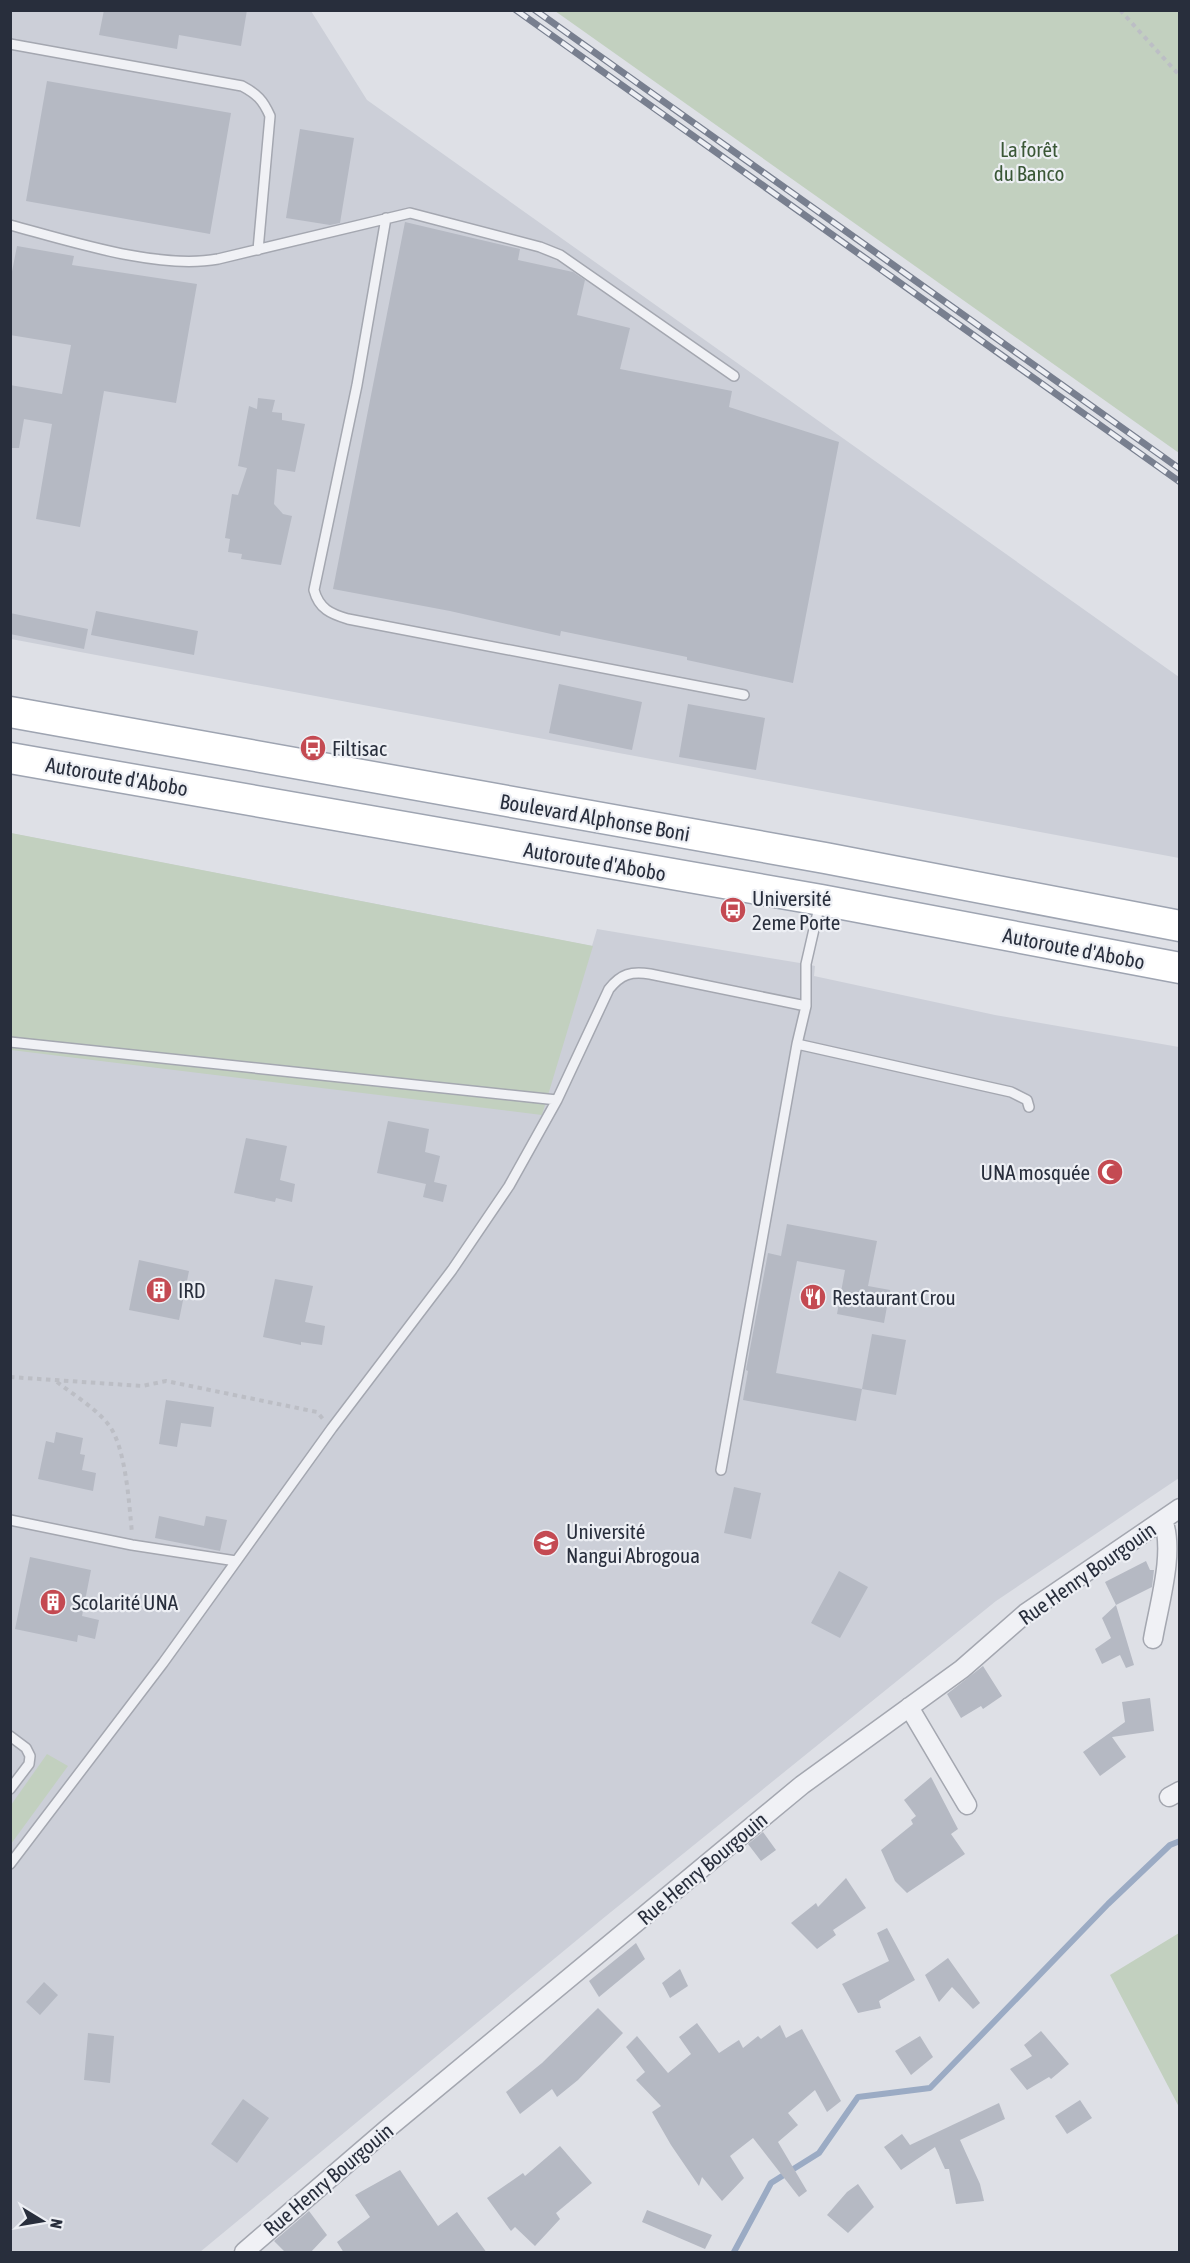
<svg xmlns="http://www.w3.org/2000/svg" width="1190" height="2263" font-family="'Asap Condensed',sans-serif">
  <style>
    .built { fill: #cccfd8 }
    .green { fill: #c2d0bf }
    .lines { fill: none; stroke-linecap: round; stroke-linejoin: round }
    .stream { stroke: #9babc4; stroke-width: 6 }
    .building { fill: #b5b9c3 }
    .lane-casing { stroke: #a4a7b0; stroke-width: 12 }
    .street-casing { stroke: #a4a7b0; stroke-width: 21 }
    .primary-casing { stroke: #9ea4b1; stroke-width: 33 }
    .path { stroke: #bcbec5; stroke-width: 4; stroke-dasharray: 4.5 4.5; stroke-linecap: butt }
    .lane { stroke: #f0f1f5; stroke-width: 9 }
    .street { stroke: #f0f1f5; stroke-width: 18 }
    .primary { stroke: #fff; stroke-width: 30 }
    .rail-casing { stroke: #787f8f; stroke-width: 7 }
    .rail { stroke: #edeff4; stroke-width: 4.5; stroke-dasharray: 14; stroke-linecap: butt }
    .labels { text-anchor: middle; dominant-baseline: central; stroke-width: 4.5; stroke-linejoin: round; paint-order: stroke }
    .park-label { font-size: 21px; fill: #3a5736; stroke: #edeff4 }
    .poi-label { font-size: 21px; fill: #282e3c; stroke: #edeff4; text-anchor: start }
    .street-label { font-size: 21px; fill: #282e3c; stroke: #edeff4 }
  </style>
  <rect width="100%" height="100%" fill="#dee0e6"/>
  <path class="built" d="M10,11H311L367,100L1179,677V858L11,639Z
    M10,833L592,946L597,929L806,964L815,966L814,976L995,1015L1179,1047V1478L996,1601L606,1916L200,2252H11Z"/>
  <path class="green" d="M555,11H1179V453Z
    M11,833L593,946L542,1115L11,1050Z
    M47,1754L68,1766L11,1844V1805Z
    M1179,1933V2107L1110,1975Z"/>
  <g class="lines">
    <path class="stream" d="M734,2252L771,2183L819,2153L858,2097L930,2088L1108,1904L1170,1845L1180,1841"/>
  </g>
  <path class="building" d="M104,10H247L241,46L179,35L177,49L99,35Z
    M47,81L231,113L210,234L26,201Z
    M300,129L354,138L340,223L330,225L286,218Z
    M405,222L520,249L518,260L573,272L585,280L577,315L630,328L620,369L732,391L729,407L839,442L793,683L687,660V657L561,631L560,636L450,611L333,589Z
    M17,246L74,256L72,265L197,284L176,403L104,391L80,527L36,519L52,424L24,419L19,448H10V385L62,394L71,345L10,335V282Z
    M258,398L275,400L272,412L282,413V420L305,424L295,472L277,469L274,504L283,514L292,516L281,565L241,559L242,554L228,552L230,539L225,538L232,494L238,495L247,468L238,466L249,406L257,409Z
    M96,611L198,631L194,655L91,635Z
    M10,613L88,629L84,649L10,634Z
    M559,684L642,702L632,750L549,733Z
    M688,704L765,718L756,770L679,757Z
    M388,1121L429,1129L425,1152L440,1156L434,1182L447,1185L443,1202L423,1197L426,1184L377,1173Z
    M246,1138L287,1146L280,1180L295,1184L292,1202L276,1198L275,1202L234,1193Z
    M787,1224L877,1241L868,1286L890,1290L884,1323L837,1314L845,1270L797,1261L776,1373L862,1389L856,1421L743,1400L748,1371L746,1370L768,1253L781,1256Z
    M139,1260L189,1271L179,1320L129,1310Z
    M275,1279L313,1286L305,1322L325,1326L322,1345L301,1342V1345L263,1337Z
    M872,1334L906,1340L896,1395L862,1389Z
    M166,1400L214,1407L211,1427L181,1423L177,1447L159,1444Z
    M56,1432L83,1438L80,1454L85,1455L82,1470L96,1473L93,1491L38,1479L46,1441L54,1443Z
    M734,1487L761,1493L751,1539L724,1533Z
    M159,1516L204,1526L206,1516L227,1520L220,1551L155,1538Z
    M30,1557L91,1570L82,1616L99,1620L95,1639L78,1635L77,1642L15,1629Z
    M1146,1561L1150,1570H1154L1152,1587L1116,1605L1105,1582Z
    M839,1571L868,1587L840,1638L811,1623Z
    M1116,1605L1134,1665L1126,1668L1120,1655L1102,1664L1095,1649L1111,1638L1102,1618Z
    M983,1666L1002,1696L983,1709L981,1706L961,1718L947,1694Z
    M1150,1698L1154,1731L1112,1737L1126,1757L1100,1776L1083,1752L1125,1722L1122,1702Z
    M931,1777L958,1829L951,1834L965,1854L907,1893L895,1881L881,1850L913,1824L911,1820L916,1816L904,1800Z
    M763,1832L776,1850L761,1861L748,1844Z
    M846,1878L866,1908L833,1930L836,1935L817,1949L791,1923L816,1903L818,1907Z
    M887,1928L915,1980L879,2001L881,2008L858,2013L842,1984L889,1961L877,1933Z
    M636,1943L645,1959L599,1997L589,1981Z
    M948,1958L980,2003L973,2009L952,1987L939,2002L925,1975Z
    M680,1969L688,1986L670,1998L662,1983Z
    M44,1982L58,1995L40,2015L26,2002Z
    M598,2008L623,2033L578,2080L557,2097L552,2089L520,2114L506,2092L542,2063Z
    M697,2023L719,2053L739,2040L743,2048L758,2036L761,2039L780,2025L786,2038L802,2029L841,2101L827,2112L815,2090L788,2113L798,2125L778,2142L807,2191L799,2197L753,2138L730,2156L744,2178L722,2201L702,2177L699,2186L671,2145L652,2112L661,2106L636,2080L645,2072L626,2047L637,2036L668,2073L691,2054L679,2037Z
    M1041,2031L1069,2064L1051,2079L1049,2077L1027,2090L1010,2069L1032,2056L1024,2045Z
    M88,2033L114,2036L110,2083L84,2080Z
    M920,2036L933,2057L911,2075L895,2051Z
    M243,2099L269,2118L237,2163L211,2144Z
    M1080,2100L1092,2118L1067,2134L1055,2116Z
    M999,2103L1005,2119L960,2140L980,2184L984,2201L956,2204L949,2169H945L935,2147L901,2170L884,2147L902,2134L910,2145Z
    M560,2146L592,2183L556,2213L560,2219L535,2246L515,2227L511,2231L487,2198L523,2173L525,2176Z
    M400,2170L438,2226L457,2212L487,2253H344L337,2242L370,2217L355,2195Z
    M858,2184L874,2207L848,2233L827,2215L847,2192Z
    M647,2210L712,2235L705,2249L642,2222Z
    M309,2211L327,2235L310,2253H286L274,2241Z"/>
  <g class="lines">
    <defs>
      <path id="lane" d="M10,44L242,86C257,94 263,100 270,116L258,250
        M386,218L357,385L314,590C319,609 331,614 348,619L744,695
        M10,225C70,241 158,270 218,259L410,213L540,247L560,255L734,376
        M10,1042L557,1100
        M797,1044L1011,1092L1027,1100L1029,1107
        M721,1470L797,1044L806,1006V964L820,903
        M10,1520L132,1545L236,1561
        M10,1736L26,1748L30,1756L29,1764L10,1789
        M10,1864L163,1663L332,1428L452,1270L509,1186L557,1100L609,989C621,974 631,971 650,974L806,1006"/>
      <path id="street" d="M1153,1639C1159,1604 1175,1552 1163,1520
        M909,1707L967,1805
        M1169,1797L1180,1791
        M244,2252L387,2129L802,1785L962,1669L1026,1613L1180,1508"/>
      <path id="primary" d="M10,712L825,858L1180,926
        M10,758L821,900L1180,968"/>
    </defs>
    <use href="#lane" class="lane-casing"/>
    <use href="#street" class="street-casing"/>
    <use href="#primary" class="primary-casing"/>
    <path class="path" d="M1120,10L1180,76
      M10,1377L142,1386L166,1381L317,1412L323,1419
      M57,1382C74,1395 94,1407 108,1424C126,1446 129,1504 132,1533"/>
    <use href="#lane" class="lane"/>
    <use href="#street" class="street"/>
    <use href="#primary" class="primary"/>
    <defs>
      <path id="rail" d="M516,10L1180,482
        M535,10L1180,469"/>
    </defs>
    <use href="#rail" class="rail-casing"/>
    <use href="#rail" class="rail"/>
  </g>
  <defs>
    <symbol id="bus-disc" viewBox="-11 -11 22 22"><circle r="9.5" fill="#c44a52" stroke="#edeff4"/><path d="M-5-6H5V4H4V6H2V4H-2V6H-4V4H-5ZM-3.5-4V0h7V-4ZM-3.5 1.2v1.5H-2V1.2ZM2 1.2v1.5H3.5V1.2Z" fill="#fff"/></symbol>
    <symbol id="mosque-disc" viewBox="-11 -11 22 22"><circle r="9.5" fill="#c44a52" stroke="#edeff4"/><path d="M3.5-4.9A6 6 0 1 0 3.5 4.9A5 5 0 1 1 3.5-4.9Z" fill="#fff"/></symbol>
    <symbol id="building-disc" viewBox="-11 -11 22 22"><circle r="9.5" fill="#c44a52" stroke="#edeff4"/><path d="M-4-6H4V6H1V3H-1V6H-4ZM-2.5-4.3h1.7v1.8h-1.7ZM.8-4.3h1.7v1.8H.8ZM-2.5-1h1.7V.8h-1.7ZM.8-1h1.7V.8H.8Z" fill="#fff"/></symbol>
    <symbol id="restaurant-disc" viewBox="-11 -11 22 22"><circle r="9.5" fill="#c44a52" stroke="#edeff4"/><path d="M-5-6h1v4h1v-4h1v4h1v-4h1v5L-1.5 .5V6h-2V.5L-5-1ZM5-6V6H3V1.5H1.5Q1.5-4 5-6Z" fill="#fff"/></symbol>
    <symbol id="university-disc" viewBox="-11 -11 22 22"><circle r="9.5" fill="#c44a52" stroke="#edeff4"/><path d="M0-5L7-2L0 1L-7-2ZM-4 1L0 2.5L4 1V4Q0 6-4 4Z" fill="#fff"/></symbol>
  </defs>
  <g fill-rule="evenodd">
    <use href="#bus-disc" x="298" y="733" width="30" height="30"/>
    <use href="#bus-disc" x="718" y="895" width="30" height="30"/>
    <use href="#mosque-disc" x="1095" y="1157" width="30" height="30"/>
    <use href="#building-disc" x="144" y="1275" width="30" height="30"/>
    <use href="#restaurant-disc" x="798" y="1282" width="30" height="30"/>
    <use href="#university-disc" x="531" y="1528" width="30" height="30"/>
    <use href="#building-disc" x="38" y="1587" width="30" height="30"/>
  </g>
  <g class="labels">
    <g class="park-label">
      <text x="1029" y="149">La forêt<tspan x="1029" dy="24">du Banco</tspan></text>
    </g>
    <g class="poi-label">
      <text x="332" y="748">Filtisac</text>
      <text x="752" y="898">Université<tspan x="752" dy="24">2eme Porte</tspan></text>
      <text x="1090" y="1172" text-anchor="end">UNA mosquée</text>
      <text x="178" y="1290">IRD</text>
      <text x="832" y="1297">Restaurant Crou</text>
      <text x="566" y="1531">Université<tspan x="566" dy="24">Nangui Abrogoua</tspan></text>
      <text x="72" y="1602">Scolarité UNA</text>
    </g>
    <g class="street-label">
      <text transform="translate(117 776) rotate(10)">Autoroute d'Abobo</text>
      <text transform="translate(595 817) rotate(10)">Boulevard Alphonse Boni</text>
      <text transform="translate(595 861) rotate(10)">Autoroute d'Abobo</text>
      <text transform="translate(1074 948) rotate(11)">Autoroute d'Abobo</text>
      <text transform="translate(1087 1573) rotate(-35)">Rue Henry Bourgouin</text>
      <text transform="translate(702 1868) rotate(-40)">Rue Henry Bourgouin</text>
      <text transform="translate(328 2179) rotate(-40)">Rue Henry Bourgouin</text>
    </g>
  </g>
  <rect width="1190" height="2263" fill="none" stroke="#282e3c" stroke-width="24"/>
  <g transform="translate(42 2221) rotate(101)" stroke="#edeff4" stroke-width="4.5" paint-order="stroke">
  <path d="M0-4.5L10 22L0 15L-10 22Z" fill="#282e3c"/>
  <text y="-9" font-size="16" font-weight="bold" text-anchor="middle" fill="#282e3c">N</text>
  </g>
</svg>
